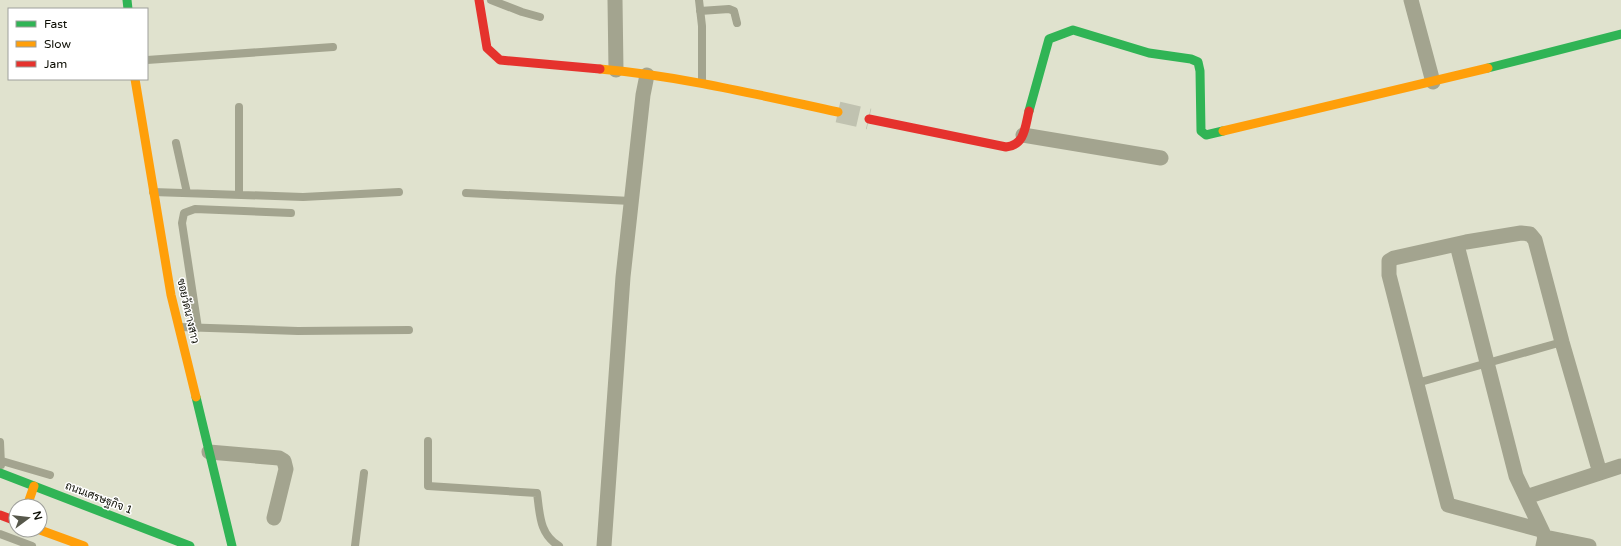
<svg xmlns="http://www.w3.org/2000/svg" width="1621" height="546" font-family="'Varela Round',Sarabun,sans-serif">
  <style>
    .lines { fill: none; stroke-linecap: round; stroke-linejoin: round }
    .secondary-tunnel { stroke: #c0c2b0; stroke-width: 21; stroke-dasharray: 21 10; stroke-linecap: butt }
    .lane { stroke: #a3a48f; stroke-width: 8 }
    .street { stroke: #a3a48f; stroke-width: 15 }
    .fast { stroke: #30b455; stroke-width: 9 }
    .slow { stroke: #ff9f0a; stroke-width: 9 }
    .jam { stroke: #e5322d; stroke-width: 9 }
    .labels { text-anchor: middle; dominant-baseline: central; stroke-width: 3; stroke-linejoin: round; paint-order: stroke }
    .street-label { font-size: 11px; fill: #0d0e04; stroke: #fff }
  </style>
  <rect width="100%" height="100%" fill="#e0e2ce"/>
  <g class="lines">
    <path class="secondary-tunnel" d="M838,112L869,119"/>
    <path class="lane" d="M491,0L522,12L540,17
      M699,0L702,26V82
      M700,11L729,9L734,11L737,23
      M147,60L333,47
      M176,143L187,193
      M153,192L303,197L399,192
      M466,193L631,201
      M239,195V107
      M179,327L298,331L409,330
      M198,328L182,223L184,213L195,209L291,213
      M1417,383L1562,342
      M428,441V486L537,493C540,514 539,534 559,546
      M0,442L1,465
      M2,461L50,475
      M0,534L32,546
      M355,546L364,473"/>
    <path class="street" d="M615,0L616,70
      M1411,0L1433,82
      M1023,135L1161,158
      M1457,245L1516,476L1545,537L1543,546
      M209,452L279,458L284,461L286,469L274,518
      M1526,497L1621,466
      M1541,530L1448,505L1389,275V261L1394,258L1466,242L1521,233L1530,234L1535,240L1562,342L1600,473
      M1545,537L1589,546
      M604,546L623,277L643,95L647,75"/>
    <path class="fast" d="M127,0L128,9
      M1488,68L1621,34
      M1029,111L1049,39L1073,30L1149,53L1191,59L1198,62L1200,71L1201,131L1206,135L1223,131
      M196,397L232,546
      M0,473L190,546"/>
    <path class="slow" d="M600,69C680,76 759,95 838,112
      M135,79L171,295L196,397
      M1223,131L1488,68
      M27,506L34,486
      M40,530L84,546"/>
    <path class="jam" d="M479,0L487,48L500,60L600,69
      M869,119L1006,147C1025,145 1025,127 1029,111
      M0,515L16,521"/>
  </g>
  <g class="labels">
    <g class="street-label">
      <text transform="translate(188 311) rotate(77)">ซอยวัดนางสาว</text>
      <text transform="translate(99 498) rotate(21)">ถนนเศรษฐกิจ 1</text>
    </g>
  </g>
  <rect x="8" y="8" width="140" height="72" fill="#ffffff" stroke="#9e9f9b"/>
  <rect x="16" y="21" width="20" height="6" fill="#30b455" stroke="#9e9f9b"/>
  <text x="44" y="28" font-size="12" fill="#0d0e04">Fast</text>
  <rect x="16" y="41" width="20" height="6" fill="#ff9f0a" stroke="#9e9f9b"/>
  <text x="44" y="48" font-size="12" fill="#0d0e04">Slow</text>
  <rect x="16" y="61" width="20" height="6" fill="#e5322d" stroke="#9e9f9b"/>
  <text x="44" y="68" font-size="12" fill="#0d0e04">Jam</text>
  <g transform="translate(28 518) rotate(75)"><circle r="19" fill="#ffffff" stroke="#9e9f9b"/>
  <path d="M0-3L7 15L0 10L-7 15Z" fill="#57584b"/>
  <text y="-6" font-size="11" font-weight="bold" text-anchor="middle" fill="#0d0e04">N</text>
  </g>
</svg>
